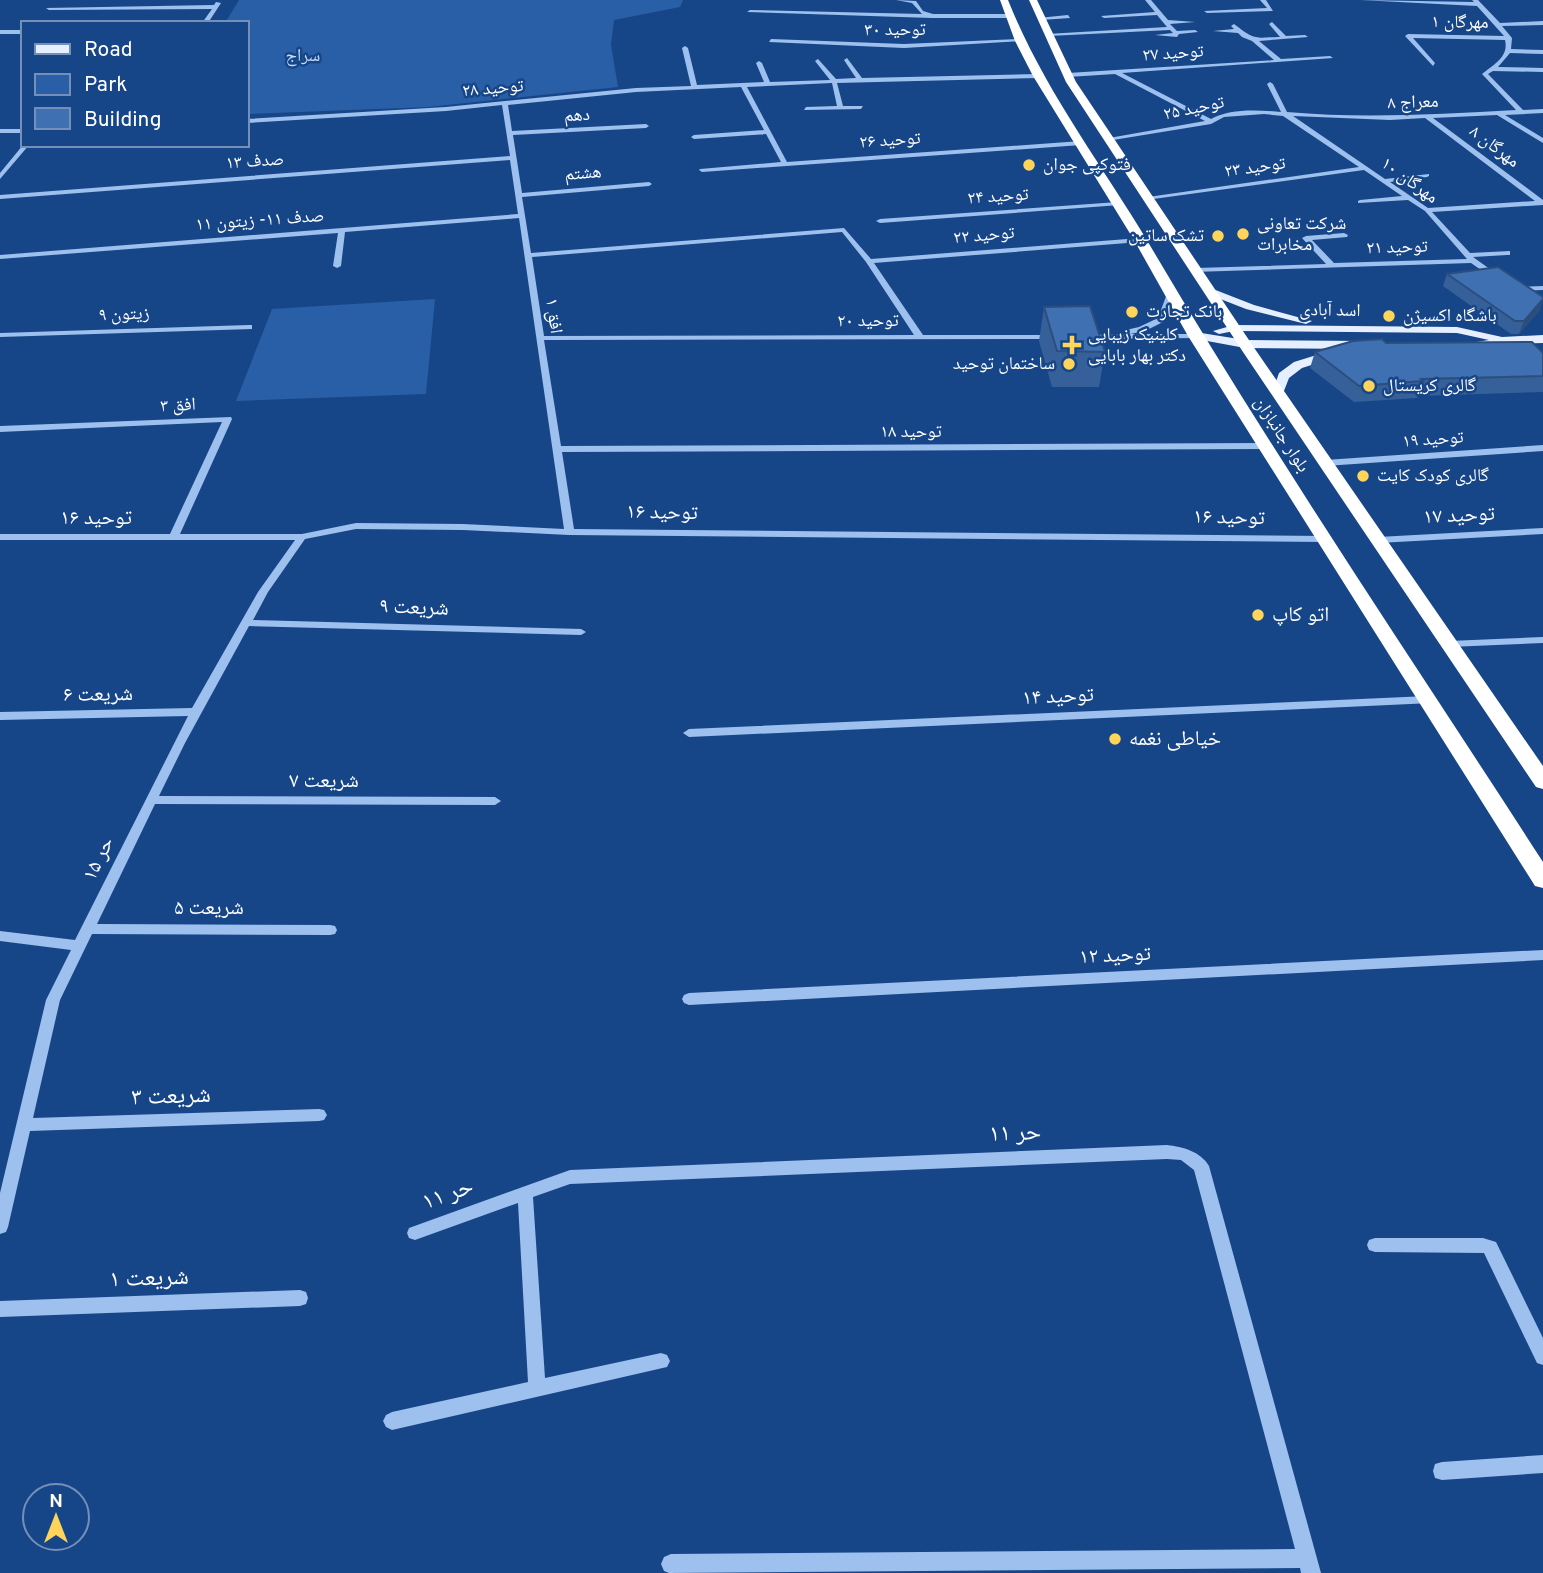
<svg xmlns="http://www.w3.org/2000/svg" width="1543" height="1573" font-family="Overpass,'Noto Naskh Arabic',sans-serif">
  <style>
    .green { fill: #295fa7 }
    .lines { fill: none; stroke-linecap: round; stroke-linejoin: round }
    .minor { fill: #9ec0ee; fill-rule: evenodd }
    .major { fill: #e5efff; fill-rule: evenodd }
    .highway { fill: #fff; fill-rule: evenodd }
    .wall { fill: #366099 }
    .shaded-wall { fill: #2c4e7d }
    .building { fill: #3f70b2; stroke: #2c4e7d; stroke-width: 2 }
    .poi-dot { fill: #ffd45b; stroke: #174688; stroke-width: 2.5 }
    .labels { text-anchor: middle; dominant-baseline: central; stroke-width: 5; stroke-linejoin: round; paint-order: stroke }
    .far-street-label { font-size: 18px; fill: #fff; stroke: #174688 }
    .far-park-label { font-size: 18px; fill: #c4dbfa; stroke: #174688 }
    .far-poi-label { font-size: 18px; fill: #fff; stroke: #174688; text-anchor: start }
    .street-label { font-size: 21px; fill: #fff; stroke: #174688 }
    .poi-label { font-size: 21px; fill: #fff; stroke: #174688; text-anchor: start }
    .near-street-label { font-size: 24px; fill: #fff; stroke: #174688 }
  </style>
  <rect width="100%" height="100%" fill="#174688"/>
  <path class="green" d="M239,0H683L680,7L614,20L611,45L618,87L428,107L247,114V23H225Z
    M435,299L426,394L236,401L272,309Z"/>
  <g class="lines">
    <path class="minor" d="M896,0L916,1L923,11L933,14H1011L1014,16L1011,18H932L747,12L750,10L922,14L912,3Z
      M1145,0H1151L1168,20L1195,22L1170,24L1177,31L1195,30L1198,32L1179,34L1177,37L1155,35L1173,33L1170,30L1049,36L1046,34L1167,27L1157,15L1104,18L1101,16L1155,12Z
      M1260,0H1266L1273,11L1207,13L1204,11L1267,8Z
      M1360,0L1474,2L1472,0H1478L1500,23L1543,21V25L1502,26L1512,38L1511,49L1543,50V54L1510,53L1498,67L1543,68V72L1493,71L1488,74L1523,110L1543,109V113L1505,115L1543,138V143L1497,115L1433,118L1543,200V205L1432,212L1470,253L1510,251V255H1507L1473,257L1501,277L1494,279L1471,263L1193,272L1192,270L1196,268L1326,264L1302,238L1306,236L1344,233L1348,235L1347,237L1312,240L1334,263L1467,259L1425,211L1408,200L1358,203V201L1360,200L1402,196L1364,170L1146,200V198L1148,197L1359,167L1283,116L1264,114L1224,117L1211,124L1107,141L1106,140L1109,138L1205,121L1115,74L1068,77L1065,75L1068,73L1274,60L1252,41L1242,37L1238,33L1213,31L1234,29L1231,26L1234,24C1255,40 1253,38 1280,37L1269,24L1272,22L1286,36L1305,35L1308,37L1259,41L1281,59L1330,56L1333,58L1122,73L1211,119C1230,108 1258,110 1281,112L1267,84L1270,82L1273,84L1287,112C1364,119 1440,114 1516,110L1482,74C1494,64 1509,57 1505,40L1413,38L1435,63L1433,66L1405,36L1408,34L1504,36L1477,6ZM1293,116L1390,120L1425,118L1535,201L1428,208L1390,182L1427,177L1429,176V174L1385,179Z
      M216,2L221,3L208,23H202L212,9L49,10L46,8L214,5Z
      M1068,15L1070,18L1041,20L1038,18Z
      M0,30H23V34H0Z
      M771,39L904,44L1020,39L1023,41L904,48L769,42Z
      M685,46L688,48L697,85L764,82L756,63L759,61L762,63L770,82L830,80L815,61L818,59L836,79L856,78L844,60L847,58L862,78L1038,74L1041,76L1038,78L837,83L843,106H863L861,109L804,110L806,107L837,106L832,83L747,87L787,162L1081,141L1084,143L1081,145L702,172L699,170L700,169L781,162L766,134L694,139L691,137L694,135L764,130L741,87L636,92L508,105L512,131L646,124L649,126L646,128L513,135L522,193L649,182L652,184L649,186L522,197L531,253L844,228L871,259L1140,238L1144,240L1140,242L874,263L923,335H1058L1059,337L1055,339L544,340L561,446L1266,443L1271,446L1266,449L562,452L574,529L1324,536L1329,539L1324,542L569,535L463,530L356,529L305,539L268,592L253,620L581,629L586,632L581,635L249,626L185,743L159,796L495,797L501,801L495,805L155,804L97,924L330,925L335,926L337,930L335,934L330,935L92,934L60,1000L33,1118L319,1109L324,1110L327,1115L324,1120L319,1121L30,1131L8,1227L6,1232L0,1234V1193L46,1000L71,950L0,941V931L75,940L188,716L0,720V712L192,708L258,592L295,540H0V534H170L222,422L0,432V426L231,417L232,419L180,534H302L356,523L463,524L564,529L519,218L345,232L341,266L337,268L333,266L338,233L0,259V255L518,214L510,160L0,199V195L510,156L502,105L446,111L247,123V119L446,107L636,88L691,86L682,48ZM842,232L866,262L914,335L544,336L532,257Z
      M0,129H23V133H0Z
      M23,145H29L0,179V173Z
      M1118,202L1121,204L1120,205L880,223L876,221L880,219Z
      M1543,286V290L1516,291L1512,289L1516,287Z
      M1168,291L1175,293L1165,321L1145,331L1130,334H1198V338L1084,339L1080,337L1084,335L1128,334L1125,332L1126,330L1139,327L1158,318Z
      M249,325H252V329L0,337V333Z
      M1543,445V451L1325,466L1320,463L1325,460Z
      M1543,528V534L1378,543L1373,540L1378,537Z
      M1543,637V643L1449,647L1444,644L1449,641Z
      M1428,696L1434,700L1432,703L689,737L683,733L689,729Z
      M1543,950V960L689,1005L684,1003L682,999L684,995L689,993Z
      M1167,1145C1183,1147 1200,1151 1209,1166L1321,1573H1301L1300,1568L669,1573L664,1571L661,1564L664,1557L671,1554L1295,1549L1194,1170L1181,1160L1167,1159L570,1184L533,1197L545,1378L661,1353L667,1355L670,1361L667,1367L392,1430L386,1427L383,1421L386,1415L392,1412L528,1382L518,1203L415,1240L409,1238L407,1233L409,1228L570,1170Z
      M1375,1238H1483L1496,1242L1543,1338V1365L1537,1363L1484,1253L1375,1252L1369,1250L1367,1245L1369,1240Z
      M300,1290L306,1292L308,1298L306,1304L300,1306L0,1317V1301Z
      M1543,1455V1473L1442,1480L1435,1478L1433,1471L1435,1464L1442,1462Z"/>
    <path class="major" d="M1205,289H1213L1254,305L1312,321L1306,324L1246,309L1205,293Z
      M1234,325L1457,327L1502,337L1543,335V343L1508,344L1474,350L1470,349V343L1489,340L1457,333L1234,331L1219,334L1213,331Z
      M1195,332L1245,340L1362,341L1368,345L1362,349L1245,348L1191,338V334Z
      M1336,349L1342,353L1340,356L1302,368L1289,378L1282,396H1274L1272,393L1279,373L1294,362Z"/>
    <path class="highway" d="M1000,0H1008C1043,88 1100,162 1148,242C1272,453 1410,656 1543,862V888L1535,886L1188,336L1134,240L1033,76L1015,41Z
      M1029,0H1037L1076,82L1257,352L1543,766V789L1536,787L1243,352L1066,82Z"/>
  </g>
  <path class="wall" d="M1447,274L1540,310L1519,334H1511L1443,286Z
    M1044,307L1105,352L1099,387H1052L1039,341Z
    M1386,343L1543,353V392L1418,396L1417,398L1354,402L1310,368L1315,352Z"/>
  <path class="shaded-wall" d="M1543,299L1540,310L1519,334L1524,321Z"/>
  <path class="building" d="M1498,267L1543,297V299L1524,321H1515L1447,274Z
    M1090,306L1105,352L1057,351L1044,307Z
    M1382,339L1386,343L1532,342L1543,353V376L1421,379L1423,381L1359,386L1315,352L1353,341Z"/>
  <g class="poi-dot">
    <circle cx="1029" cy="165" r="7"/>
    <circle cx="1243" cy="234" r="7"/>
    <circle cx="1218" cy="236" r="7"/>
    <circle cx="1132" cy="312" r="7"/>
    <circle cx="1389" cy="316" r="7"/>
    <path d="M1068.5 334.5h7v7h7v7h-7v7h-7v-7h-7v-7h7z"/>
    <circle cx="1069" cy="364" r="7"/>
    <circle cx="1369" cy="386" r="7"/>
    <circle cx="1363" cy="476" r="7"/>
    <circle cx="1258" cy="615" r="7"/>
    <circle cx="1115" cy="739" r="7"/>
  </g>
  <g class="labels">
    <g class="far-street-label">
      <text transform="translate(1460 23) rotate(1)">مهرگان ۱</text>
      <text x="895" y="30">توحید ۳۰</text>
      <text transform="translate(1173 54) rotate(-4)">توحید ۲۷</text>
      <text transform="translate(493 89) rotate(-5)">توحید ۲۸</text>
      <text transform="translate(1413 103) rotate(-2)">معراج ۸</text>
      <text transform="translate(1194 109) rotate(-12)">توحید ۲۵</text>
      <text transform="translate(577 116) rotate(-3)">دهم</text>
      <text transform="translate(890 141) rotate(-4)">توحید ۲۶</text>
      <text transform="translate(1494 147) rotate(37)">مهرگان ۸</text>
      <text transform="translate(255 162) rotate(-4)">صدف ۱۳</text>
      <text transform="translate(1255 168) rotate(-8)">توحید ۲۳</text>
      <text transform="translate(583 174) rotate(-5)">هشتم</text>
      <text transform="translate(1409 181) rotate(36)">مهرگان ۱۰</text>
      <text transform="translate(998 197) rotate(-4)">توحید ۲۴</text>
      <text transform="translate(260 221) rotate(-4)">صدف ۱۱- زیتون ۱۱</text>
      <text transform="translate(984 236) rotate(-5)">توحید ۲۲</text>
      <text transform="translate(1397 248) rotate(-2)">توحید ۲۱</text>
      <text transform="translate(1330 311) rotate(1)">اسد آبادی</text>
      <text transform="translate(124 315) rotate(-2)">زیتون ۹</text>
      <text transform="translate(553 316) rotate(82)">افق ۱</text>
      <text x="868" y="321">توحید ۲۰</text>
      <text transform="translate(178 406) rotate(-3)">افق ۳</text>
      <text x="911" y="432">توحید ۱۸</text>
      <text transform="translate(1281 435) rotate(57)">بلوار جانبازان</text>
      <text transform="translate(1433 440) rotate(-4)">توحید ۱۹</text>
    </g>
    <g class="far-park-label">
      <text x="303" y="56">سراج</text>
    </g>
    <g class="far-poi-label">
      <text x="1043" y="165">فتوکپی جوان</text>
      <text x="1257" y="224">شرکت تعاونی<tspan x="1257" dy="21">مخابرات</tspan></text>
      <text x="1204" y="236" text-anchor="end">تشک ساتین</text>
      <text x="1146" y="312">بانک تجارت</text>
      <text x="1403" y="316">باشگاه اکسیژن</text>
      <text x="1088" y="335">کلینیک زیبایی<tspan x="1088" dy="21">دکتر بهار بابایی</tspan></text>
      <text x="1055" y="364" text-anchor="end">ساختمان توحید</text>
      <text x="1383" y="386">گالری کریستال</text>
      <text x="1377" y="476">گالری کودک کایت</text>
    </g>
    <g class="street-label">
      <text transform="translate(662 513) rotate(1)">توحید ۱۶</text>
      <text transform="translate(1459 516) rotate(-3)">توحید ۱۷</text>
      <text x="96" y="518">توحید ۱۶</text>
      <text transform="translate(1229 518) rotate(1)">توحید ۱۶</text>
      <text transform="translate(414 608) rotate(2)">شریعت ۹</text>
      <text transform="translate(98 695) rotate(-1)">شریعت ۶</text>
      <text transform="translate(1058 697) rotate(-3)">توحید ۱۴</text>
      <text x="324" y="781">شریعت ۷</text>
      <text transform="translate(99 859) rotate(-64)">حر ۱۵</text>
      <text x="209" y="908">شریعت ۵</text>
      <text transform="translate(1115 956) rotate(-3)">توحید ۱۲</text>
    </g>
    <g class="poi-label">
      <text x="1272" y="615">اتو کاپ</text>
      <text x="1129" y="739">خیاطی نغمه</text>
    </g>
    <g class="near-street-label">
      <text transform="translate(171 1097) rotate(-2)">شریعت ۳</text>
      <text transform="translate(1015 1134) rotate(-2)">حر ۱۱</text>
      <text transform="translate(448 1195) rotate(-20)">حر ۱۱</text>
      <text transform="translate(149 1279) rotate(-2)">شریعت ۱</text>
    </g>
  </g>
  <rect x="21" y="21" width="228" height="126" fill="#174688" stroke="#7490b8" stroke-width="2"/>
  <rect x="35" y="44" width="35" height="10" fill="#e5efff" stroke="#7490b8" stroke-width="2"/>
  <text x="84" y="56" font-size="21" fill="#ffffff">Road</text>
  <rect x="35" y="74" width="35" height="21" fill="#295fa7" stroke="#7490b8" stroke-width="2"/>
  <text x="84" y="91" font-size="21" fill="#ffffff">Park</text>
  <rect x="35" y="108" width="35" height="21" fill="#3f70b2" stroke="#7490b8" stroke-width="2"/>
  <text x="84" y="126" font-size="21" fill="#ffffff">Building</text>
  <g transform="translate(56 1517)"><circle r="33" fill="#174688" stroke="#7490b8" stroke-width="2"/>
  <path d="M0-5L12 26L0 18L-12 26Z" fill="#ffd45b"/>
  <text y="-10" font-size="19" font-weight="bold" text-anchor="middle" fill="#ffffff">N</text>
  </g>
</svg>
